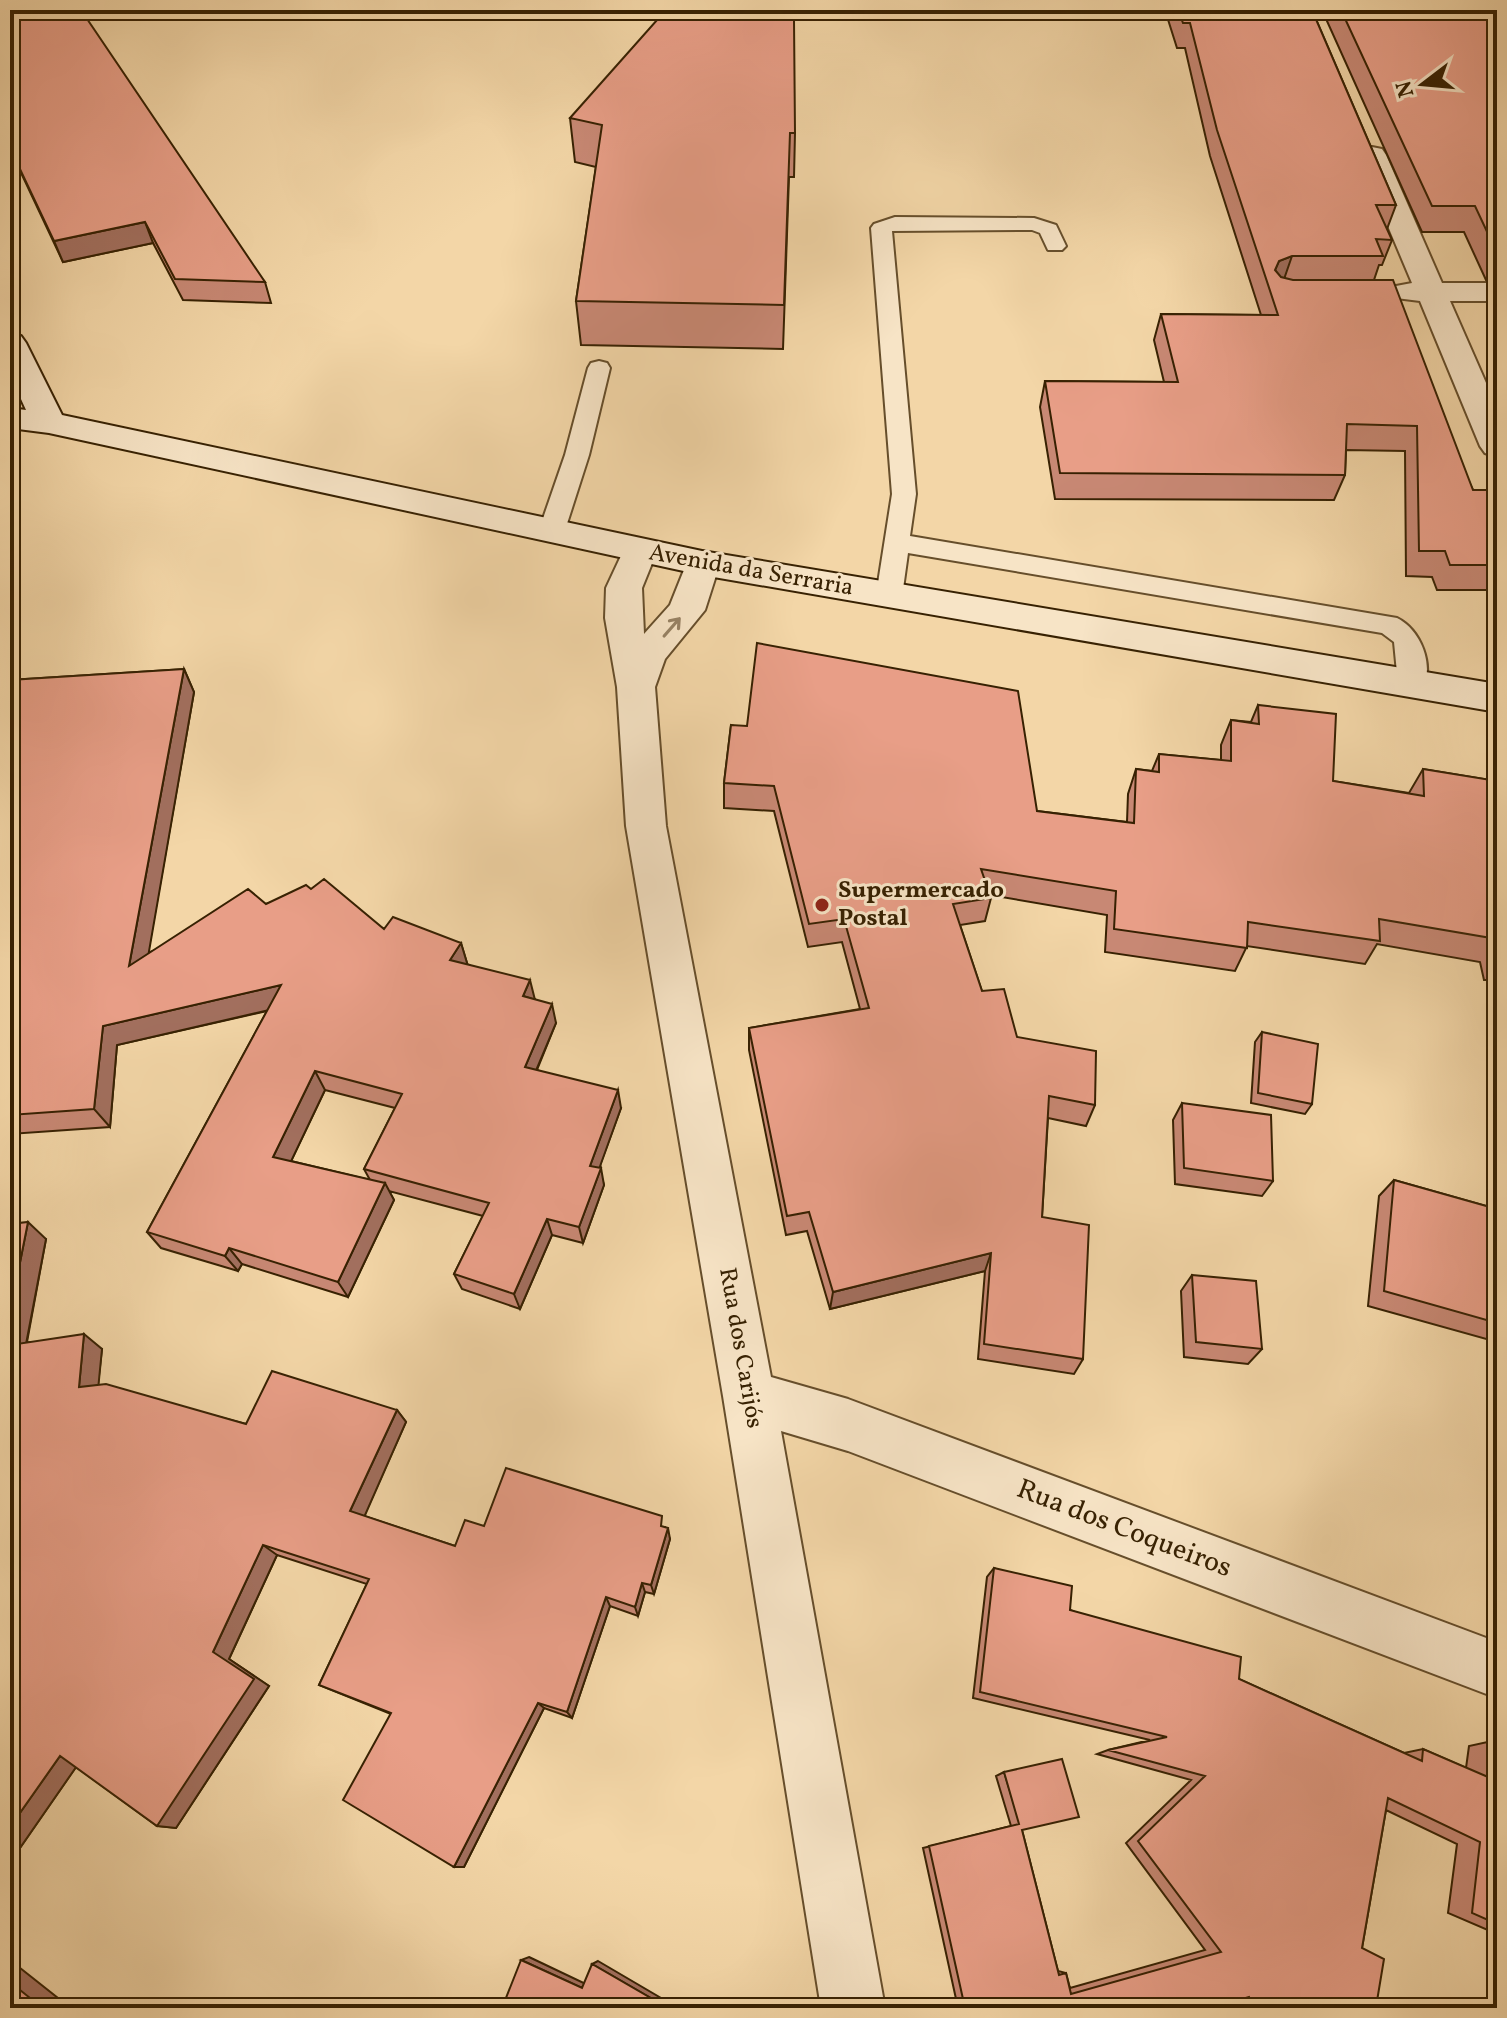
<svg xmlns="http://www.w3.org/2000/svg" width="1507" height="2018" font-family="Vollkorn,serif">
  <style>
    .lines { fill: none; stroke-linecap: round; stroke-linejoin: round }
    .lane-casing { stroke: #664e2b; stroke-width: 4 }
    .street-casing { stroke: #664e2b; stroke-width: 4 }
    .secondary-casing { stroke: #372102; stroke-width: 4 }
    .lane { fill: #f7e4c6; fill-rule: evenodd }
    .street { fill: #f7e4c6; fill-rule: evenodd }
    .secondary { fill: #f7e4c6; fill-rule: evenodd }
    .wall { fill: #c88874; stroke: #372102; stroke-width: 2; fill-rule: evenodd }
    .shaded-wall { fill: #a26f5e; stroke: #372102; stroke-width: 2 }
    .building { fill: #e89e87; stroke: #372102; stroke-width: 2 }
    .oneway { stroke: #978264 }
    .poi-dot { fill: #8f2418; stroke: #f7e4c6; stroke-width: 3 }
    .labels { text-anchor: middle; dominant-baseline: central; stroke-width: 6; stroke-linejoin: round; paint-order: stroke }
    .street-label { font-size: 24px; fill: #372102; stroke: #f7e4c6 }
    .poi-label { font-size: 24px; font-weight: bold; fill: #372102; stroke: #f7e4c6; text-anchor: start }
    .near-street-label { font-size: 28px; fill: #372102; stroke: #f7e4c6 }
  </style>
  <rect width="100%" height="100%" fill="#f3d6a7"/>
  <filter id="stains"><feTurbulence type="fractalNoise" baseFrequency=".0025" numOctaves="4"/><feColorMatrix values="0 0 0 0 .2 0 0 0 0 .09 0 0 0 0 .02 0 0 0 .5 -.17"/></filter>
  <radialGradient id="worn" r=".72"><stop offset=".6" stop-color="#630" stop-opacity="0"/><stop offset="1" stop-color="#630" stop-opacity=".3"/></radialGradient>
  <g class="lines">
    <defs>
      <path id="lane" d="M895,217L1034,218L1056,225L1066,246L1062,250H1048L1040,233L1032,230L892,231L916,494L910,536L1397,618C1421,630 1435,666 1422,690L1412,693L1402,690L1398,683L1394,642L1382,633L908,553L902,596L898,602L889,605L880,602L876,596L892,494L871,228L874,224Z
        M599,361L607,363L610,368L589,455L564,533L560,539L551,541L542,539L538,533L565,455L588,368L591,363Z"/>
      <path id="street" d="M1372,147L1382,149L1386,155L1442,283H1497V301H1450L1497,408V457L1485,453L1480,446L1420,301L1396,298L1392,292L1396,286L1412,283L1358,155L1362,149Z
        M639,539L651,543L657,551L642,588L644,634L670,605L690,555L702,551L714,555L720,563L705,610L665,659L655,687L666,826L771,1377L848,1399L1497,1642V1698L848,1451L781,1431L885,2008H821L723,1396L626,826L617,687L605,618L606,588L627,543Z"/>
      <path id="secondary" d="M10,334L21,336L26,343L62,415L702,551L1497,684V712L702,575L49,433L10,428V408L26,410L10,375Z"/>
    </defs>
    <use href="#lane" class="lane-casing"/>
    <use href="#street" class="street-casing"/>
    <use href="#secondary" class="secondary-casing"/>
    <use href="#lane" class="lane"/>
    <use href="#street" class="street"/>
    <use href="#secondary" class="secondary"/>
  </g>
  <path class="wall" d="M10,10L265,282L271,303L183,300L153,243L63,262L15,160L10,161Z
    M1165,10H1312L1396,205L1387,229L1392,240L1382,265H1379L1374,280L1473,490L1497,509V590H1437L1432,577L1406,576L1405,451L1346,450L1345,475L1334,500L1055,499L1040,407L1045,381L1164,382L1154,340L1161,314L1261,315L1210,156L1185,48H1177Z
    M1322,10H1497V281L1486,280L1464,232H1422Z
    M570,118L795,133L794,177H789L783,349L581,345L576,301L596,167L575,162Z
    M184,669L194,692L148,953L266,904L311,889L384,929L461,943L467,963V964L535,999L556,1023L537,1070L621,1108L599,1168L604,1185L583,1243L552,1235L520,1309L462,1289L454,1274L483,1216L389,1191L394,1200L348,1297L242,1264L238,1271L161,1248L147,1232L267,1011L117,1045L110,1127L10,1134V680ZM325,1090L395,1108L364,1169L370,1180L291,1161Z
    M1258,705L1333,781L1409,793L1423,769L1497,781V980H1484L1480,962L1377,944L1365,964L1247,946L1235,971L1105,952L1107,915L990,895L991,898L985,921L960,925L982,991L1017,1037L1095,1105L1086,1126L1048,1118L1042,1217L1083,1359L1074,1374L978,1359L985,1271L830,1309L807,1231L786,1235L749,1050V1028L860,1009L842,942L808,947L774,811L724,808V783L731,725L1037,811L1127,822L1128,794L1136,769L1152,771L1159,754L1221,760V745L1231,720L1251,722Z
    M1262,1032L1312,1104L1305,1114L1251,1103L1255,1042Z
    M1182,1103L1273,1181L1262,1196L1175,1184L1173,1120Z
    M1394,1180L1497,1209V1342L1368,1306L1379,1196Z
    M10,1224L46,1239L27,1342L102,1349L98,1385L246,1424L397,1410L406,1422L364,1516L455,1546L484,1526L665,1527L670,1539L654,1594L645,1592L638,1616L610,1606L572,1718L544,1708L464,1867H454L391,1714L319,1685L367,1584L277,1555L229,1659L269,1686L176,1828L157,1826L76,1767L13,1858Z
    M1192,1275L1262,1349L1248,1364L1184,1357L1181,1291Z
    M994,1568L1070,1610L1239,1679L1404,1753L1423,1749L1466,1768L1469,1746L1492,1741L1497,1743V1934L1448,1913L1457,1844L1386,1810L1362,1948L1376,2007L1378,2008H1237L1235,2001L1212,2008H958L923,1848L1011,1826L996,1776L1004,1772L1022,1830L1058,1971L1066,1973L1070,1988L1205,1950L1126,1843L1191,1780L1097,1754L1108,1750L1150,1740L973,1698L987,1577Z
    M1497,1972V2008H1494Z"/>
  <path class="shaded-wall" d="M10,149L15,160L10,161Z
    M145,222L153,243L63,262L54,241Z
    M1292,256L1283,282L1275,270L1279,261Z
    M184,669L194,692L143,986L129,966Z
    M461,943L467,963L456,980L450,960Z
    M530,980L535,1000L523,996Z
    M281,985L291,1005L117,1045L110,1127L94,1109L103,1026Z
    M552,1004L556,1023L530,1085L525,1067Z
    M315,1071L325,1090L285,1174L273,1157Z
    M618,1090L621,1108L594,1183L590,1166Z
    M601,1168L604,1185L583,1243L579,1227Z
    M385,1183L394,1200L348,1297L338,1282Z
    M547,1219L552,1235L520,1309L514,1294Z
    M28,1222L46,1239L23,1360L10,1351V1313Z
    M229,1248L242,1264L238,1271L225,1256Z
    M991,1253L985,1271L830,1309L833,1292Z
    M84,1334L102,1349L97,1400L79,1387Z
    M397,1410L406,1422L362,1522L350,1511Z
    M668,1528L670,1539L654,1594L651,1585Z
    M263,1545L277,1555L229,1659L269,1686L176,1828L157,1826L213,1652Z
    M642,1583L645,1592L638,1616L635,1607Z
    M606,1597L610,1606L572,1718L567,1712Z
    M538,1703L544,1708L464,1867H454Z
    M60,1756L81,1760L13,1858H10V1827Z
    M529,1957L588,1985L582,1988L521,1960Z
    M10,1960L63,2002L59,2008H38L10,1982Z
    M598,1961L678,2008H668L592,1964Z"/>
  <path class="building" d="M10,10H81L265,282L175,279L145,222L54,241L10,148Z
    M1178,10H1312L1396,205H1376L1392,240L1376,239L1383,256H1292L1279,261L1275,270L1281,277L1293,280H1393L1473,490H1489L1497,509V565H1450L1445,551H1419L1417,426L1347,424L1345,475L1060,473L1045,381L1178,382L1161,314L1278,315L1217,130L1190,23H1183Z
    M1341,10H1497V253L1475,206H1432Z
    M657,20H794L795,133H790L784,305L576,301L602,125L570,118Z
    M757,643L1018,691L1037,811L1134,823L1136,769L1159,772V754L1231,761V720L1259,724L1258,705L1336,714L1333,781L1424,796L1423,769L1497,781V939L1379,919L1380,941L1248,922L1247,948L1114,929L1116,891L981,869L991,898L953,904L982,991L1004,989L1017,1037L1096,1051L1095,1105L1049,1096L1042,1217L1089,1225L1083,1359L984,1344L991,1253L833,1292L809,1212L787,1216L749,1028L869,1008L844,919L809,924L774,786L724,783L731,725L747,726Z
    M184,669L129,966L248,889L266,904L306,885L311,889L324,879L384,929L393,917L461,943L450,960L530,980L523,996L552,1004L525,1067L618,1090L590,1166L601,1168L579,1227L547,1219L514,1294L454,1274L489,1203L364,1169L402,1094L315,1071L273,1157L385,1183L338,1282L229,1248L225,1256L147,1232L281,985L103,1026L94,1109L10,1115V680Z
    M1262,1032L1318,1044L1312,1104L1258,1093Z
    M1182,1103L1271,1115L1273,1181L1184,1168Z
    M1394,1180L1497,1209V1323L1384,1291Z
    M28,1222L10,1313V1224Z
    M1192,1275L1256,1281L1262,1349L1196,1342Z
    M84,1334L79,1387L106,1384L246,1424L272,1371L397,1410L350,1511L455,1546L465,1520L484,1526L506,1468L662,1516L661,1526L668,1528L651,1585L642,1583L635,1607L606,1597L567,1712L538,1703L454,1867L343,1800L391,1713L319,1685L369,1579L263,1545L213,1652L254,1679L157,1826L60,1756L10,1827V1345Z
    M994,1568L1072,1586L1070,1610L1241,1657L1239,1679L1422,1761L1423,1749L1488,1777L1492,1741L1497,1743V1924L1472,1913L1480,1842L1388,1798L1362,1948L1384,1959L1376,2007L1378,2008H1253L1249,1997L1212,2008H965L929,1846L1019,1824L1004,1772L1062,1759L1079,1817L1022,1830L1059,1975L1066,1973L1071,1994L1221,1952L1138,1841L1205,1776L1108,1750L1167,1737L980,1692Z
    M521,1960L582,1988L592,1964L668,2008H502Z
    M10,1982L40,2006L38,2008H10Z"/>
  <defs><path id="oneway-shaft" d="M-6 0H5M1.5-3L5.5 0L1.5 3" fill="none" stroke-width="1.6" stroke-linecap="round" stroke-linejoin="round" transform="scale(2)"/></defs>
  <use class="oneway" href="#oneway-shaft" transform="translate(672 627) rotate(-49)"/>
  <circle class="poi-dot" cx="822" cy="905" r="8"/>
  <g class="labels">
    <g class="street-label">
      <text transform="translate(751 571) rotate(10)">Avenida da Serraria</text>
      <text transform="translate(740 1348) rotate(80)">Rua dos Carijós</text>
    </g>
    <g class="poi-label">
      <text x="838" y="891">Supermercado<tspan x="838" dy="28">Postal</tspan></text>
    </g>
    <g class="near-street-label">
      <text transform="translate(1124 1529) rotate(21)">Rua dos Coqueiros</text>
    </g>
  </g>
  <rect width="1507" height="2018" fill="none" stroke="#f3d6a7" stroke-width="40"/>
  <rect x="12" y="12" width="1483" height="1994" fill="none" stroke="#372102" stroke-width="4"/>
  <rect x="20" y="20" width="1467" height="1978" fill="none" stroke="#372102" stroke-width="2"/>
  <g transform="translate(1423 84) rotate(254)" stroke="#f7e4c6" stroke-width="6" paint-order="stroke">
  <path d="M0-6L14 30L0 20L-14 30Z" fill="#372102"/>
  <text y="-12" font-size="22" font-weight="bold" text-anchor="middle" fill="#372102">N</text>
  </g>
  <rect width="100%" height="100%" filter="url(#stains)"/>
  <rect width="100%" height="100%" fill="url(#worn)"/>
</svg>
